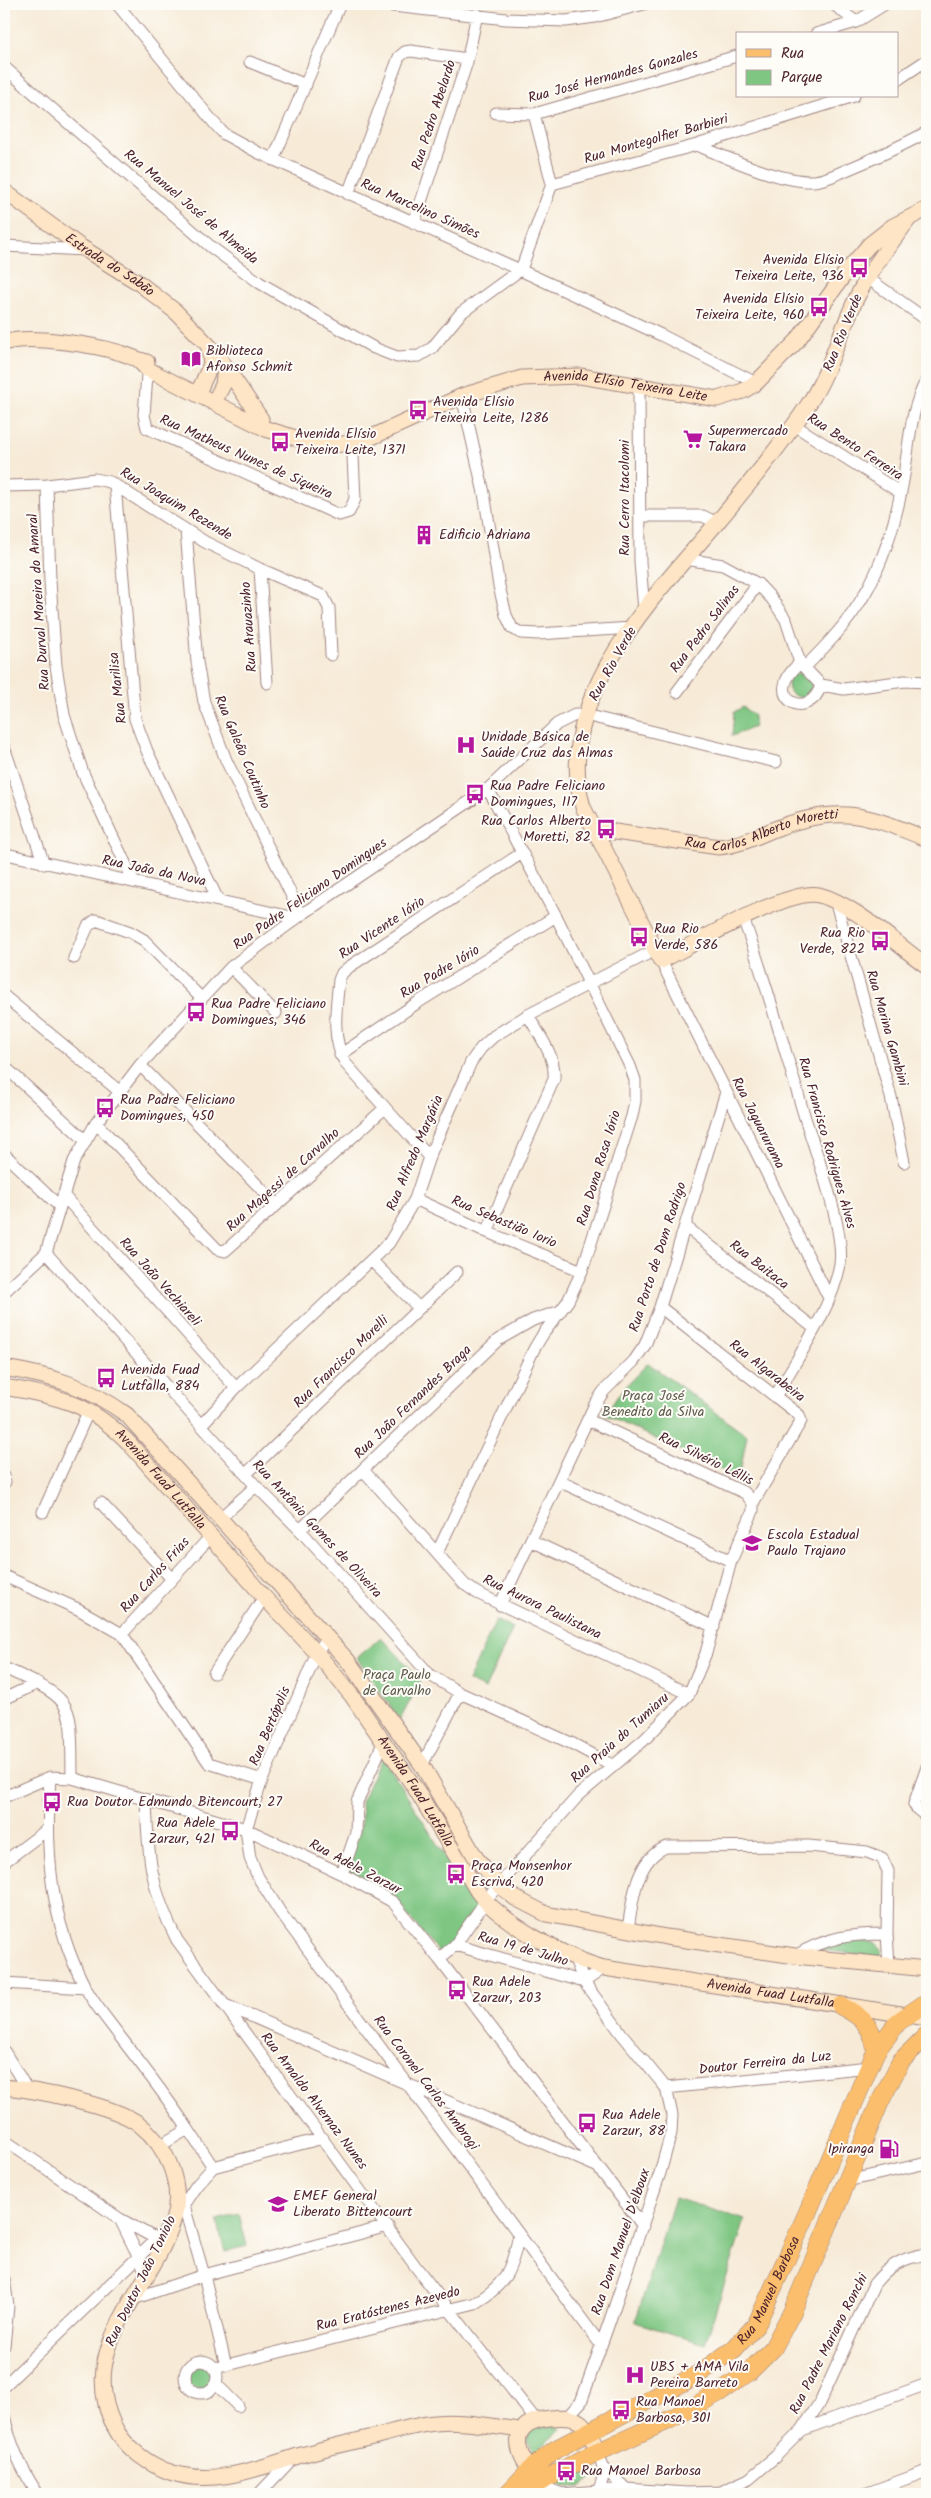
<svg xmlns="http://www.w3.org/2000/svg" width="931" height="2498" font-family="Kalam,sans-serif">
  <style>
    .green { fill: #7ec682; stroke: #647256 }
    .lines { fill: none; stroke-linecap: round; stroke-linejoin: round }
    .street-casing { stroke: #a08582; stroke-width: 13 }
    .secondary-casing { stroke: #a08582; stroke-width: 17 }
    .primary-casing { stroke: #a08582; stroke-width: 19 }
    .street { stroke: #fff; stroke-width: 11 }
    .secondary { stroke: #fde5c5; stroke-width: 15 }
    .primary { stroke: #fabe6d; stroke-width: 18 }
    .labels { text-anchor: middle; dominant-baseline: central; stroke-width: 4; stroke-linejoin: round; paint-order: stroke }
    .street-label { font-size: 14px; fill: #4a1f2b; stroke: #fdfcf7 }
    .poi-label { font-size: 14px; fill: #4a1f2b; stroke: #fdfcf7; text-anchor: start }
    .park-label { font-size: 14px; fill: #5c5949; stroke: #fdfcf7 }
  </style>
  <rect width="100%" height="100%" fill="#fdfcf7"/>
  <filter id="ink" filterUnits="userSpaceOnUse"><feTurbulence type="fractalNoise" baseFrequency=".02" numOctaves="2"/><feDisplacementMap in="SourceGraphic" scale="10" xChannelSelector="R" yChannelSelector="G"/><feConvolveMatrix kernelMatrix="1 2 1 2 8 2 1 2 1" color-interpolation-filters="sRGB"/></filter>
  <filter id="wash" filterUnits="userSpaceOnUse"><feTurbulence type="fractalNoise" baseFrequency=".0096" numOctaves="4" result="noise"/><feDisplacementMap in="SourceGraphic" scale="20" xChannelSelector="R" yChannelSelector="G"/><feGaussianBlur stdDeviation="1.12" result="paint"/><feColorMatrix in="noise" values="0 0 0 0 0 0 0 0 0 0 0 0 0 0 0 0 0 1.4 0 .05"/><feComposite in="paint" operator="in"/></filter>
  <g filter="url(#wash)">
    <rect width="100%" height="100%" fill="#f7ebd8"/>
    <path class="green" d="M788 685a12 12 0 1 1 24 0a12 12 0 1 1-24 0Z
      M743,707L754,716V727L732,736L734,712Z
      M648,1363L747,1435L739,1478L605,1415L621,1391Z
      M496,1620L513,1628L485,1689L468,1681Z
      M381,1637L421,1680L400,1720L357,1658Z
      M382,1756L446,1858L480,1904L452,1944L439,1953L400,1906L347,1870L362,1822L361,1802Z
      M862,1941L876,1943L882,1949L881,1957L814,1949L827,1944Z
      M675,2198L745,2220L705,2344L635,2322Z
      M239,2214L247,2246L225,2252L217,2220Z
      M188 2377a12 12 0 1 1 24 0a12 12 0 1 1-24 0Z
      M557,2424L561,2430L534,2452L527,2442L530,2433L536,2425Z
      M592,2464L595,2476L581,2487H563L556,2480Z"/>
  </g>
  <g filter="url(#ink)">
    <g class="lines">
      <defs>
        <path id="street" d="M117,4L214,123L224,134L259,153L520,270L661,335L756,383
          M376,4L506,19L566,21L595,17L644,4
          M833,4L856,22
          M816,34L856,22L885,4
          M250,62L306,85
          M4,67L211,247L260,283L374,348L397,357L419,356L432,348L461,313L520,270L523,264L552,184L534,114
          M897,80L927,60
          M496,113L534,114L737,56
          M697,145C727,158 782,183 814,181C827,180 839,173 851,168C877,157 902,146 927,132
          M273,160L340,4
          M552,184L697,145L854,96
          M348,194L399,57L405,52L411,51L467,59
          M414,223L467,62L477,14
          M4,246L85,250
          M866,277L927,320
          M148,362L144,415L147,428L339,515L349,512L355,499L352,435
          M639,386L640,562L644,611
          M462,396L484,493L499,586L506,615L512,628L521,633L538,634L632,628
          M794,425L901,493
          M47,485L50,581L56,666L64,715L83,773L134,882
          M115,485L135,719L147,751L218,900
          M4,486L47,485L95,479L110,482L205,542L260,569L323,596L329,608L331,655
          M641,516H703L717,523
          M186,531L197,662L204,702L226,760L301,915
          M685,559L723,565L758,584L772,599L786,620L800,663L821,685L844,689L905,681L927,682
          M260,569L267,683
          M800,663C760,697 809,724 821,685
          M805,667C826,646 848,623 863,597C882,566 896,521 902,486C910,447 908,414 927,379
          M677,692L758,584
          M4,747L44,864
          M6,854L296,918
          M836,903L891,1097L904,1162
          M743,918C767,984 785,1051 805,1118C816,1153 845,1230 840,1264C832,1309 797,1358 775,1397
          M74,958L88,926L96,920L130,932L144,940L201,998
          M661,961L829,1298
          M231,967L276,1013
          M4,996L119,1091
          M340,1055L417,1003L556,916
          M140,1065L277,1205
          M4,1066L85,1140
          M96,1123L217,1249L225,1251L385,1108
          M4,1154L59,1206
          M429,1157L346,1064C331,1040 336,1008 339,980L342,973L349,967L522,853
          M63,1195L236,1388
          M415,1199L487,1232L582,1271
          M685,1226L814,1328
          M487,1232L554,1079C556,1056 539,1035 528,1015
          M46,1253L256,1486L300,1530L430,1675L460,1693L573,1744L612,1765
          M371,1260L419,1308
          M4,1292L46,1253L74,1161L96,1123L140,1065L231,967L301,915L488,789L557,724L575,715H585L776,762
          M588,1420L745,1493L753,1503
          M202,1424L236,1388L389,1243L415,1199L429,1157L460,1087L471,1062L481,1048L494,1036L528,1015L655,950
          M364,1471L464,1584L477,1593L689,1694
          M246,1474L457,1272
          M4,1476L5,1482
          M559,1481L731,1561
          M101,1503L172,1579
          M43,1512L89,1410
          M219,1519L256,1486
          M300,1530L498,1340L533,1320L558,1312
          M532,1541L714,1627
          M437,1553L534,1349L543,1334L568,1301L582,1271L632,1116L635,1101V1080L630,1066L556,916L488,789
          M4,1576L78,1609L122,1634L209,1763L262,1780
          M500,1605L595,1404L604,1391L634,1361L645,1345L660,1307L726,1092
          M122,1634L211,1536
          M327,1638L317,1653L262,1780L246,1829L250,1858L258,1877L280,1912L601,2345
          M4,1668C77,1701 71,1700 72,1778
          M214,1673L264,1597
          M4,1699L38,1683
          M422,1765L460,1693
          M927,1767L914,1804L917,1809L927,1817
          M50,1777C45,1852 50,1920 85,1987C94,2004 107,2019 118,2034C142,2065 166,2096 188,2129
          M4,1797L50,1777L72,1778L246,1829L342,1874L393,1902L439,1959L643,2226
          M146,1800C148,1857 150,1888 177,1940L416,2267L535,2419
          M4,1862L48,1829
          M342,1874L356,1833L357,1802L384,1741
          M628,1930C632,1901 636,1859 666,1847L809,1846L867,1852L882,1858L888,1871L887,1934L889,1965
          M455,1945L584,1982
          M795,1956C827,1937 850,1934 887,1934
          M439,1959L455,1945L489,1896L578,1796L644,1740L689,1694L706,1653L731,1561L753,1511V1503L801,1421L799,1415L660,1307
          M584,1982L604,1968
          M4,1983L86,1988
          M223,2004L596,2166
          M4,2051L27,2089
          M666,2088L869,2067
          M4,2140L120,2219L162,2242
          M161,2145L188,2129L213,2167
          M847,2181L927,2163
          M184,2206L204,2275L226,2366
          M120,2219L147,2274
          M4,2279L8,2306L4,2346
          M133,2299L204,2275L388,2226
          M185 2377a16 16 0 1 1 32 0a16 16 0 1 1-32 0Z
          M215,2368L475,2303C506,2285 512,2268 519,2235
          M216,2384L238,2406
          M4,2386L157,2239L172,2222L196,2186L213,2167L323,2138
          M4,2415C10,2444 21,2469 38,2494
          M567,2417L581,2402L609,2323L660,2173L671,2133L672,2115L666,2088L621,2033L584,1982L575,1959
          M802,2430L927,2384
          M598,2452C604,2467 606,2475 598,2491
          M605,2469L626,2489
          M540,2482L546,2488L562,2494L626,2489L687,2493L721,2492L749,2479L775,2457L802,2430L820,2402L874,2284C890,2264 903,2258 927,2254
          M259,2494L292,2459
          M865,2494L927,2471"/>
        <g id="secondary">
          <path id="s1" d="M4,191L81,247L139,283L176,312L216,353L225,366L223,385L214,402"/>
          <path d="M908,220C889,246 870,270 856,299C839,334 830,372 808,405C780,447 747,487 715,525C652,598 552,702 583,807L661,961C692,945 788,888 819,895C854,904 897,945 927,966"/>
          <path d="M4,343C28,334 95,345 121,353C130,356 137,360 147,362"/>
          <path id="s2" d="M138,360L147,369L266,429L299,439L333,445L361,442L462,396L522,378L580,376L717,399L743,391L756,383L797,341L846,272L869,245L893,226L927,209"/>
          <path d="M225,366L261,419"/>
          <path d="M198,393L211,364L209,347"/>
          <path id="s3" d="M594,829L719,847C742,845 759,835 780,827C842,804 869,816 927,839"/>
          <path d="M4,1368C52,1376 87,1386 127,1415L348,1661L422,1765L476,1858L499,1885L515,1898L546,1914L666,1937L795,1956L927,1969"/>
          <path id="s4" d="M4,1387C58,1396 90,1403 129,1443L264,1597L317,1653L352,1696L415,1788L478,1892C501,1923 567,1958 604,1968L927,2018"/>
          <path d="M4,2087C36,2090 114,2105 139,2124C168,2147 184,2185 173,2221C151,2292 75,2346 114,2426C125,2448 150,2466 173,2473C215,2486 258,2468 298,2456C324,2448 351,2442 377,2436C396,2431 415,2425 435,2423C463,2420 493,2427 521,2430"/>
          <path d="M538,2479C514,2453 506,2422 550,2418C560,2417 572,2416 580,2422C589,2429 593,2441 598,2452"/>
        </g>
        <g id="primary">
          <path d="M841,2006C863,2017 873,2027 876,2051"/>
          <path id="s5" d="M507,2494L530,2470L556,2449L697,2375L734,2349L756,2325L806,2216L876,2051L898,2022L927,2002"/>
          <path d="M524,2494L540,2482L589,2456L669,2420L720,2392L749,2372L773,2348L792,2312L880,2102L901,2061L927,2035"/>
        </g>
      </defs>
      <use href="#street" class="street-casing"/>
      <use href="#secondary" class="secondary-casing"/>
      <use href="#primary" class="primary-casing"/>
      <use href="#street" class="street"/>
      <use href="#secondary" class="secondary"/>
      <use href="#primary" class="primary"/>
    </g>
  </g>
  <defs>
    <symbol id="bus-bare" viewBox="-9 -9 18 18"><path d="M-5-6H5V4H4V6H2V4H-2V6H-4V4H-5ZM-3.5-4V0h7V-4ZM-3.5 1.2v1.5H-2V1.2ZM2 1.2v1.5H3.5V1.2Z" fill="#b5179e" stroke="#fdfcf7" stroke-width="2.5" paint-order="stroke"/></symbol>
    <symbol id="library-bare" viewBox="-9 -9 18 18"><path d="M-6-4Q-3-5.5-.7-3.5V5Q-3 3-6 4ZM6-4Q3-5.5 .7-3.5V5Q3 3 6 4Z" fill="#b5179e" stroke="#fdfcf7" stroke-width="2.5" paint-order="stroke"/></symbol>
    <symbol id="supermarket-bare" viewBox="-9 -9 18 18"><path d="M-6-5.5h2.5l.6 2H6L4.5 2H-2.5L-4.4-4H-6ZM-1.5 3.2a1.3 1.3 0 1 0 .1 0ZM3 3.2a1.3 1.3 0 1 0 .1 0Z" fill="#b5179e" stroke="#fdfcf7" stroke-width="2.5" paint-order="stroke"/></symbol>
    <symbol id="building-bare" viewBox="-9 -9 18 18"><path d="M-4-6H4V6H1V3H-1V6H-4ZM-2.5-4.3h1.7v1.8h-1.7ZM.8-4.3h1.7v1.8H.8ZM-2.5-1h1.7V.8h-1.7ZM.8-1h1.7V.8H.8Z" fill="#b5179e" stroke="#fdfcf7" stroke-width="2.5" paint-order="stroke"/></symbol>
    <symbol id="hospital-bare" viewBox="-9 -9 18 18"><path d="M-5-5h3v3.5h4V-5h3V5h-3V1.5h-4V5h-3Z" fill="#b5179e" stroke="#fdfcf7" stroke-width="2.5" paint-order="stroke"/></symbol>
    <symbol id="school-bare" viewBox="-9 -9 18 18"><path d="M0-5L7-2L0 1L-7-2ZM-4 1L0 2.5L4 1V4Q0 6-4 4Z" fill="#b5179e" stroke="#fdfcf7" stroke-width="2.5" paint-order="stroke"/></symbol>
    <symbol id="fuel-bare" viewBox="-9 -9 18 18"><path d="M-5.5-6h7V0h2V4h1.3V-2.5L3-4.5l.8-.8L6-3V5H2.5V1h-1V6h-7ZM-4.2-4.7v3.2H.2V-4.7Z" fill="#b5179e" stroke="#fdfcf7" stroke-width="2.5" paint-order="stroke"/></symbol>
  </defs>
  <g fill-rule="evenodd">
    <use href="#bus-bare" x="845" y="254" width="28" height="28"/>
    <use href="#bus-bare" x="805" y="293" width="28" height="28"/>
    <use href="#library-bare" x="177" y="345" width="28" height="28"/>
    <use href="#bus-bare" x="404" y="396" width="28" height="28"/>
    <use href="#supermarket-bare" x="679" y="425" width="28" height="28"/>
    <use href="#bus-bare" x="266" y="428" width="28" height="28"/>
    <use href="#building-bare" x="410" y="521" width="28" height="28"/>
    <use href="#hospital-bare" x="452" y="731" width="28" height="28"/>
    <use href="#bus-bare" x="461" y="780" width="28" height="28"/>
    <use href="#bus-bare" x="592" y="815" width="28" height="28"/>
    <use href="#bus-bare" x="625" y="923" width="28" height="28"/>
    <use href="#bus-bare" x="866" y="927" width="28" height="28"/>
    <use href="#bus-bare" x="182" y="998" width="28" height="28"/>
    <use href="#bus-bare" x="91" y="1094" width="28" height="28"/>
    <use href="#bus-bare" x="92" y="1364" width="28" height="28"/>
    <use href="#school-bare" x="738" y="1529" width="28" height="28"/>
    <use href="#bus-bare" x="38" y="1788" width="28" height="28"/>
    <use href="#bus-bare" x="216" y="1817" width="28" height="28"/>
    <use href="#bus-bare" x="442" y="1860" width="28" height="28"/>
    <use href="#bus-bare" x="443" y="1976" width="28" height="28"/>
    <use href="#bus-bare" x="573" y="2109" width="28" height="28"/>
    <use href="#fuel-bare" x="875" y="2135" width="28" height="28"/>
    <use href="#school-bare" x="264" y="2190" width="28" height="28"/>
    <use href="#hospital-bare" x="621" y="2361" width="28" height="28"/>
    <use href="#bus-bare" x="607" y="2396" width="28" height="28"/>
    <use href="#bus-bare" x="552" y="2457" width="28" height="28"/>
  </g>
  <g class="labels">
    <g class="street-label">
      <text transform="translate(613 76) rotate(-15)">Rua José Hernandes Gonzales</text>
      <text transform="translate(434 115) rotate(-72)">Rua Pedro Abelardo</text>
      <text transform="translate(656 139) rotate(-16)">Rua Montegolfier Barbieri</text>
      <text transform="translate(191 207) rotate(40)">Rua Manuel José de Almeida</text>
      <text transform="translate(420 209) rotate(24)">Rua Marcelino Simões</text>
      <text stroke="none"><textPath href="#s1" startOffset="129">Estrada do Sabão</textPath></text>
      <text transform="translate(843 333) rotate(-68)">Rua Rio Verde</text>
      <text stroke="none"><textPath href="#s2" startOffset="521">Avenida Elísio Teixeira Leite</textPath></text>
      <text transform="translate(855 447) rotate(33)">Rua Bento Ferreira</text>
      <text transform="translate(246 457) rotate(24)">Rua Matheus Nunes de Siqueira</text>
      <text transform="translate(625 498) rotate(-90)">Rua Cerro Itacolomi</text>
      <text transform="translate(176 504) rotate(31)">Rua Joaquim Rezende</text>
      <text transform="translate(39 602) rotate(-94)">Rua Durval Moreira do Amaral</text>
      <text transform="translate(249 627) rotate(-94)">Rua Arauazinho</text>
      <text transform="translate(705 629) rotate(-53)">Rua Pedro Salinas</text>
      <text transform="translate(613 664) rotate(-61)">Rua Rio Verde</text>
      <text transform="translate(118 688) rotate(-97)">Rua Marilisa</text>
      <text transform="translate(242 752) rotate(67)">Rua Galeão Coutinho</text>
      <text stroke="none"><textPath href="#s3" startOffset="171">Rua Carlos Alberto Moretti</textPath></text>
      <text transform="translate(154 871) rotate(12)">Rua João da Nova</text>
      <text transform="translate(310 894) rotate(-35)">Rua Padre Feliciano Domingues</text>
      <text transform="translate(382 928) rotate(-34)">Rua Vicente Iório</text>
      <text transform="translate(440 972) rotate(-31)">Rua Padre Iório</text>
      <text transform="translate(887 1028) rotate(74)">Rua Marina Gambini</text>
      <text transform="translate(758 1123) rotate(63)">Rua Jaguarurama</text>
      <text transform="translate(827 1143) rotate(74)">Rua Francisco Rodrigues Alves</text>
      <text transform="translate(415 1153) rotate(-67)">Rua Alfredo Margária</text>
      <text transform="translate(599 1168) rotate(-73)">Rua Dona Rosa Iório</text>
      <text transform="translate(283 1180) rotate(-42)">Rua Magessi de Carvalho</text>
      <text transform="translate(504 1222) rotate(23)">Rua Sebastião Iorio</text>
      <text transform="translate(658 1257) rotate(-72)">Rua Porto de Dom Rodrigo</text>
      <text transform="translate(759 1265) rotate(38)">Rua Baitaca</text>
      <text transform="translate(160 1282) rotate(48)">Rua João Vechiareli</text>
      <text transform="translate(341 1362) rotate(-44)">Rua Francisco Morelli</text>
      <text transform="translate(767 1371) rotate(38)">Rua Algarabeira</text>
      <text transform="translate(413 1402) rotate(-44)">Rua João Fernandes Braga</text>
      <text transform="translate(706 1459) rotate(26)">Rua Silvério Léllis</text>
      <text stroke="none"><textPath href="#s4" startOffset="188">Avenida Fuad Lutfalla</textPath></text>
      <text transform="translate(317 1529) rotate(47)">Rua Antônio Gomes de Oliveira</text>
      <text transform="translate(155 1575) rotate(-48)">Rua Carlos Frias</text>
      <text transform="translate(542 1607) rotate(26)">Rua Aurora Paulistana</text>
      <text transform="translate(270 1726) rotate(-67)">Rua Bertópolis</text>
      <text transform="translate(620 1738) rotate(-42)">Rua Praia do Tumiaru</text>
      <text stroke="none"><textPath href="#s4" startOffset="592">Avenida Fuad Lutfalla</textPath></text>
      <text transform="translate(355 1867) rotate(28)">Rua Adele Zarzur</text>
      <text transform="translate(523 1949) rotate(16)">Rua 19 de Julho</text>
      <text stroke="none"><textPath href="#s4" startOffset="1028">Avenida Fuad Lutfalla</textPath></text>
      <text transform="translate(765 2063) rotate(-6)">Doutor Ferreira da Luz</text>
      <text transform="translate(426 2083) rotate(53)">Rua Coronel Carlos Ambrogi</text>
      <text transform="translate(314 2101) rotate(53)">Rua Arnaldo Alvernaz Nunes</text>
      <text transform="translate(621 2242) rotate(-71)">Rua Dom Manuel D'elboux</text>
      <text transform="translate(141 2281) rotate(-64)">Rua Doutor João Toniolo</text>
      <text stroke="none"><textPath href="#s5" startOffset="340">Rua Manuel Barbosa</textPath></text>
      <text transform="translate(388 2309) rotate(-14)">Rua Eratóstenes Azevedo</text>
      <text transform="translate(829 2344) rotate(-63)">Rua Padre Mariano Ronchi</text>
    </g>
    <g class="poi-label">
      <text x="844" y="260" text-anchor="end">Avenida Elísio<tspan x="844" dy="16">Teixeira Leite, 936</tspan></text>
      <text x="804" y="299" text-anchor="end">Avenida Elísio<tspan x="804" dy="16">Teixeira Leite, 960</tspan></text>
      <text x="206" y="351">Biblioteca<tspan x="206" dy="16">Afonso Schmit</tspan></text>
      <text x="433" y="402">Avenida Elísio<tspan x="433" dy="16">Teixeira Leite, 1286</tspan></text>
      <text x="708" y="431">Supermercado<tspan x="708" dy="16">Takara</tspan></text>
      <text x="295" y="434">Avenida Elísio<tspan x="295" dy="16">Teixeira Leite, 1371</tspan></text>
      <text x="439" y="535">Edificio Adriana</text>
      <text x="481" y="737">Unidade Básica de<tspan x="481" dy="16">Saúde Cruz das Almas</tspan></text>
      <text x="490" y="786">Rua Padre Feliciano<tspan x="490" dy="16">Domingues, 117</tspan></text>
      <text x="591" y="821" text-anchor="end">Rua Carlos Alberto<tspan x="591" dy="16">Moretti, 82</tspan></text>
      <text x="654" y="929">Rua Rio<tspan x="654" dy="16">Verde, 586</tspan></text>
      <text x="865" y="933" text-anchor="end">Rua Rio<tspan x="865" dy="16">Verde, 822</tspan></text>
      <text x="211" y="1004">Rua Padre Feliciano<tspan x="211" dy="16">Domingues, 346</tspan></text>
      <text x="120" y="1100">Rua Padre Feliciano<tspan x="120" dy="16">Domingues, 450</tspan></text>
      <text x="121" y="1370">Avenida Fuad<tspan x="121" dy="16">Lutfalla, 884</tspan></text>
      <text x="767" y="1535">Escola Estadual<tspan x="767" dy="16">Paulo Trajano</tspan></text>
      <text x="67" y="1802">Rua Doutor Edmundo Bitencourt, 27</text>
      <text x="215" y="1823" text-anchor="end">Rua Adele<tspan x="215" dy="16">Zarzur, 421</tspan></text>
      <text x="471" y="1866">Praça Monsenhor<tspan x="471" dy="16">Escrivá, 420</tspan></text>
      <text x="472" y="1982">Rua Adele<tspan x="472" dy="16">Zarzur, 203</tspan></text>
      <text x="602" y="2115">Rua Adele<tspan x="602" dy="16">Zarzur, 88</tspan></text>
      <text x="874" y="2149" text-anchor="end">Ipiranga</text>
      <text x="293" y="2196">EMEF General<tspan x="293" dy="16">Liberato Bittencourt</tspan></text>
      <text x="650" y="2367">UBS + AMA Vila<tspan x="650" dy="16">Pereira Barreto</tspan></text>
      <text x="636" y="2402">Rua Manoel<tspan x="636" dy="16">Barbosa, 301</tspan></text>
      <text x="581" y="2471">Rua Manoel Barbosa</text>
    </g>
    <g class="park-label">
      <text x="653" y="1396">Praça José<tspan x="653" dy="16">Benedito da Silva</tspan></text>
      <text x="397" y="1675">Praça Paulo<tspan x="397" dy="16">de Carvalho</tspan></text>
    </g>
  </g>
  <rect width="931" height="2498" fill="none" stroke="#fdfcf7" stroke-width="20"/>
  <rect x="736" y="32" width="162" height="65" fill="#fdfcf7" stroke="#b5a4a5"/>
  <rect x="746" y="49" width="25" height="8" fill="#fabe6d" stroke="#b5a4a5"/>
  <text x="781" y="58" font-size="15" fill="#4a1f2b">Rua</text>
  <rect x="746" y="70" width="25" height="15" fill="#7ec682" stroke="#b5a4a5"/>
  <text x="781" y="82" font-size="15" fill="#4a1f2b">Parque</text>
</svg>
